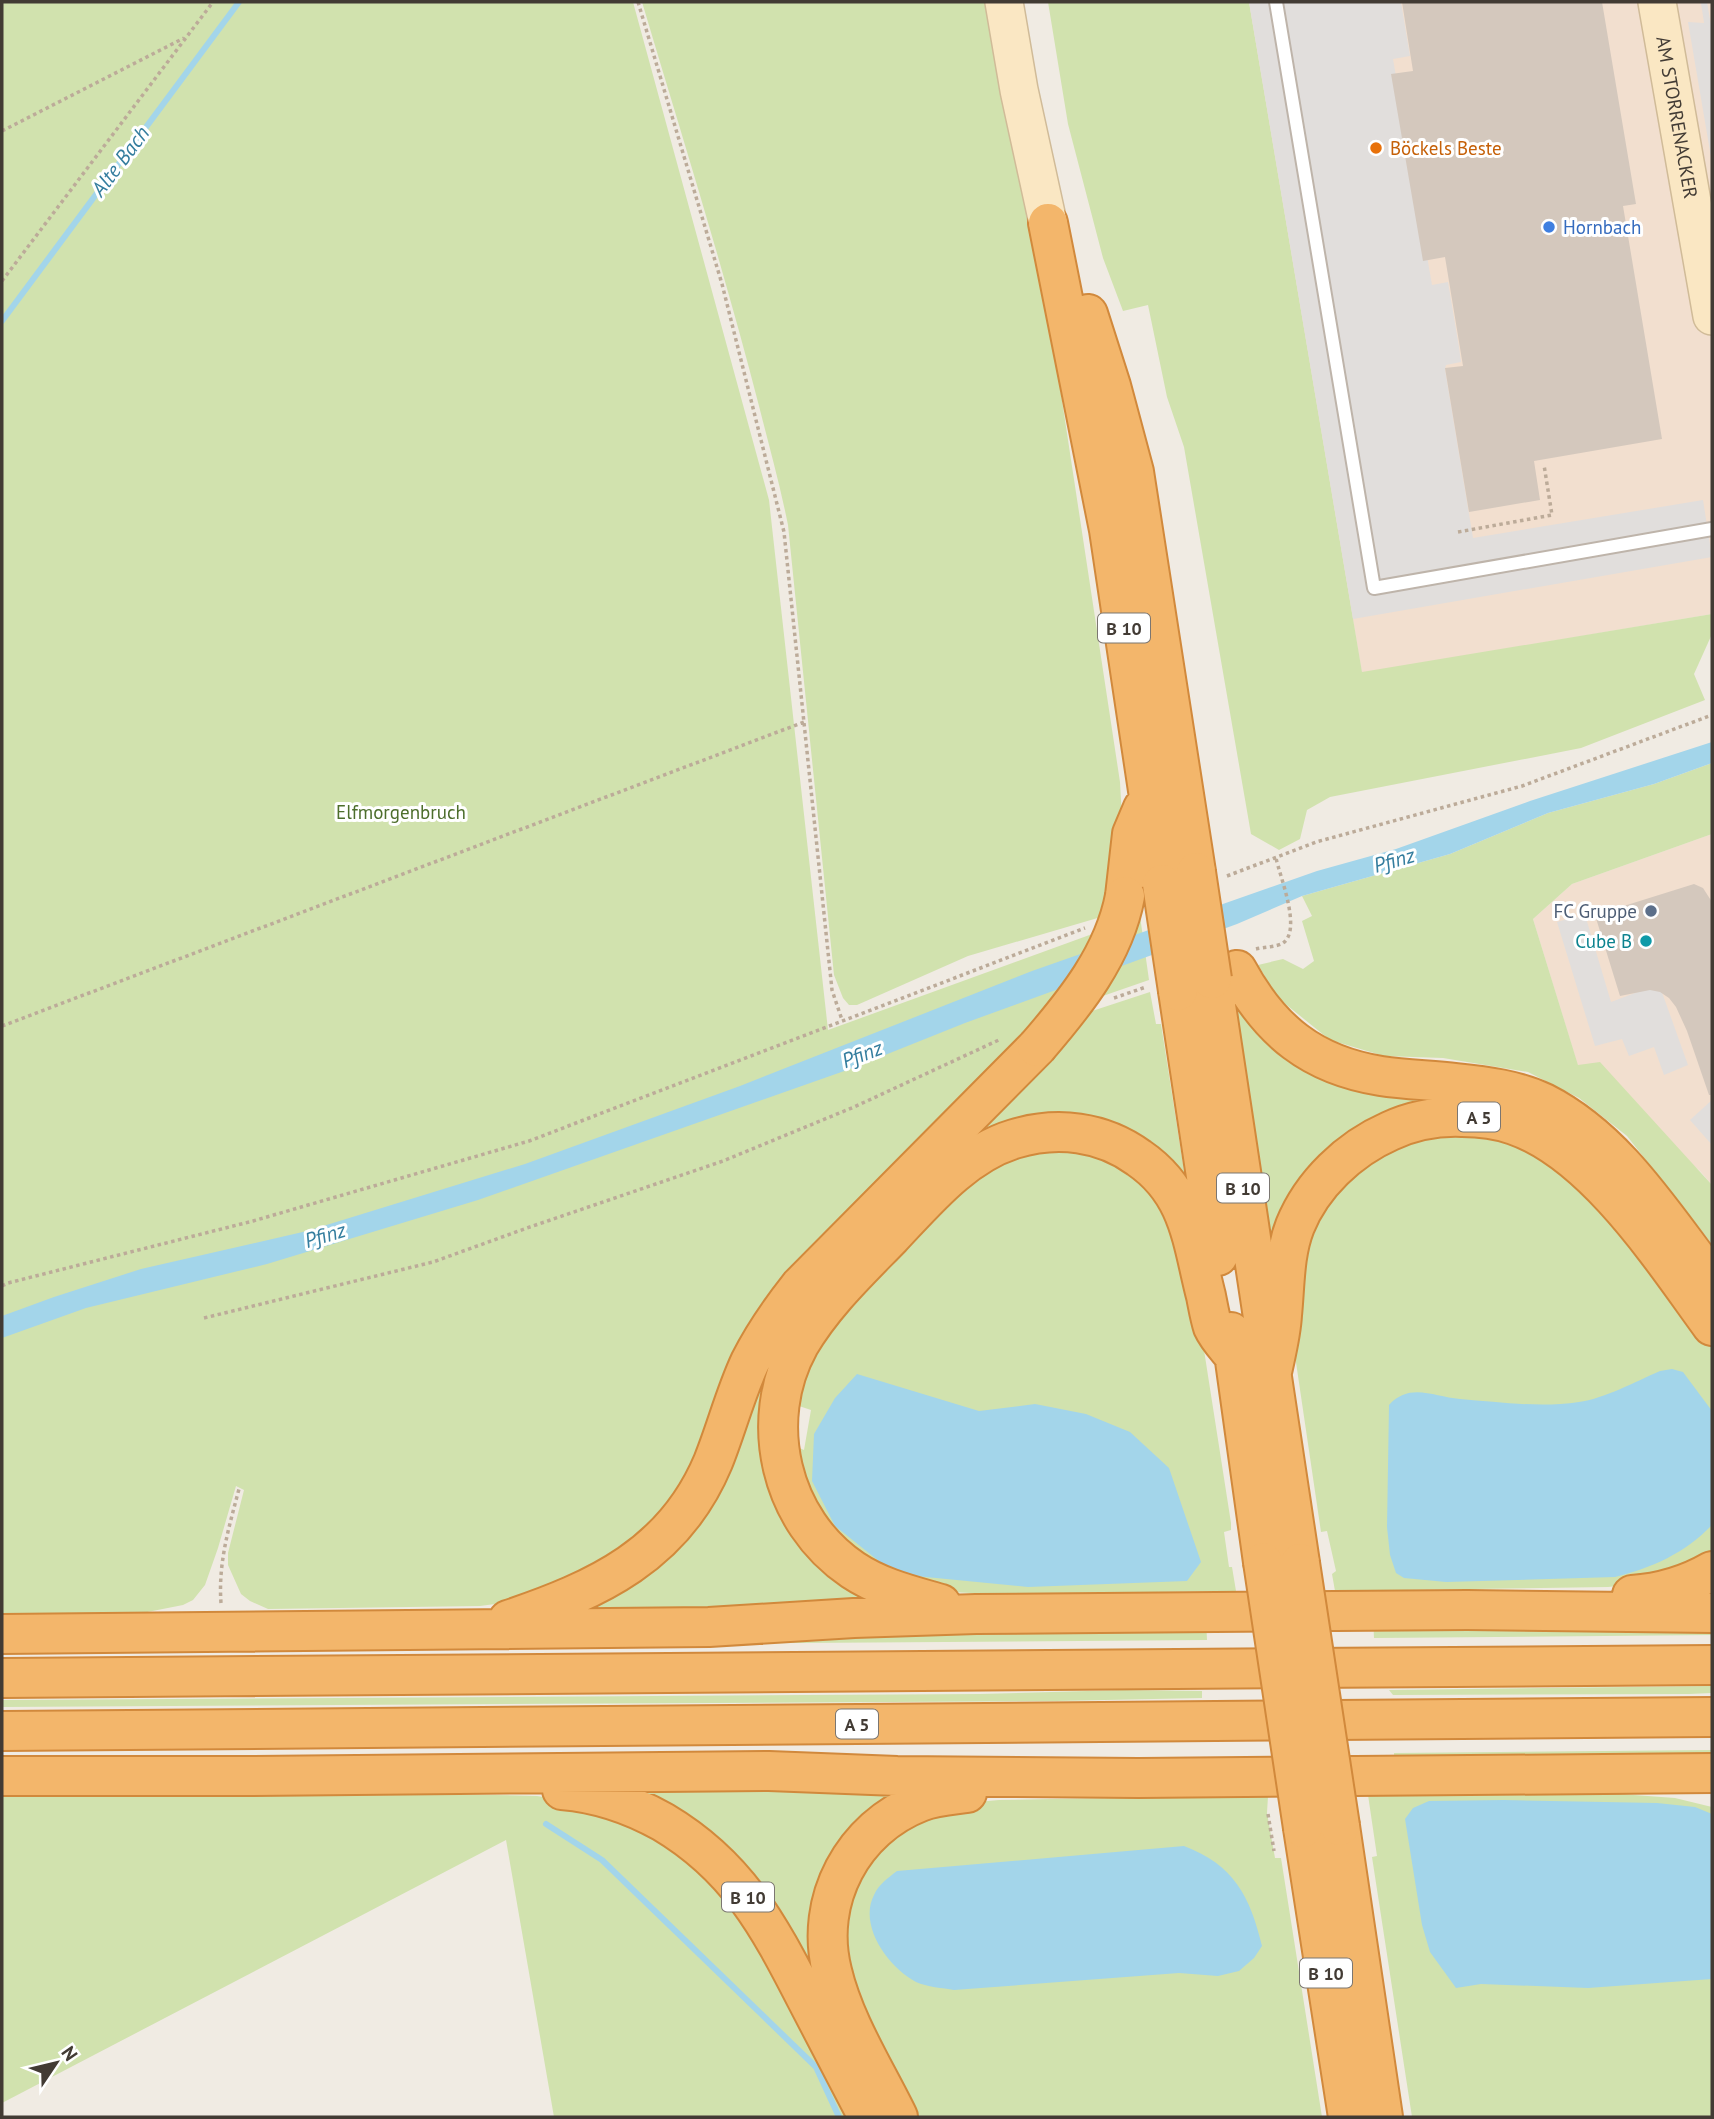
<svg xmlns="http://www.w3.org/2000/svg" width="1714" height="2119" font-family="'PT Sans',sans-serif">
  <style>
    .commercial { fill: #f2dfcf }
    .green { fill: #d1e2ae }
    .parking { fill: #e1dedc }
    .water { fill: #a3d5ea }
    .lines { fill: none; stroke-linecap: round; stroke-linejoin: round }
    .stream { stroke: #a3d5ea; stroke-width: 6 }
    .building { fill: #d4c8bd }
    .lane-casing { stroke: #beb4aa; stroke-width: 16 }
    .secondary-casing { stroke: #d0bb98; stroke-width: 40 }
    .highway-casing { stroke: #d1893c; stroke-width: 42 }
    .path { stroke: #bcab99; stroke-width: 3.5; stroke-dasharray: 3.5 3.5; stroke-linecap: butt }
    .lane { stroke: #fff; stroke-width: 12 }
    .secondary { stroke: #fae7c3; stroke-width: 37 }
    .highway { stroke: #f3b66b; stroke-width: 38 }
    .highway-bridge-casing { stroke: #d1893c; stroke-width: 42; stroke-linecap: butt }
    .highway-bridge { stroke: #f3b66b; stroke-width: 38 }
    .food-dot { fill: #e8710a; stroke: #fff; stroke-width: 2.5 }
    .shop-dot { fill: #3f7fe0; stroke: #fff; stroke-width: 2.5 }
    .service-dot { fill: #5c6f8a; stroke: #fff; stroke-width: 2.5 }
    .culture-dot { fill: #0f9aa8; stroke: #fff; stroke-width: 2.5 }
    .labels { text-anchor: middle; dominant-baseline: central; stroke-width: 6; stroke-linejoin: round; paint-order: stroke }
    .shield { fill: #fff; stroke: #7b7671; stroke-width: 2 }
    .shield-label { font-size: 18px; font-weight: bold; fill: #423b34 }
    .street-label { font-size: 19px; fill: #423b34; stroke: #fff }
    .food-label { font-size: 19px; fill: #c56008; stroke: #fff; text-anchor: start }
    .shop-label { font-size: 19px; fill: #366cbe; stroke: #fff; text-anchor: start }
    .park-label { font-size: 19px; fill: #4d6e2c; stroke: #fff }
    .service-label { font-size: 19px; fill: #4e5e75; stroke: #fff; text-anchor: end }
    .culture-label { font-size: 19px; fill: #0d838f; stroke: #fff; text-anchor: end }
    .water-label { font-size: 21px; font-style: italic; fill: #347d9e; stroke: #fff }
  </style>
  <rect width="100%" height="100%" fill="#f0ebe3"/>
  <path class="commercial" d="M1249,2H1712V614L1362,673Z
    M1712,834V1185L1700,1171L1578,1066L1533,919L1572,884Z"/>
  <path class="green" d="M2,2H633L769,500L828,1030L1095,933L1048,1010L794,1275L692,1482L616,1562L517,1601L480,1606L268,1609L250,1601L241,1594L228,1565V1553L244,1490L236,1486L218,1548L205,1585L193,1600L183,1605L122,1617L2,1621Z
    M642,2H992L1044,282L1120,782L1123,836L1101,917L968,956L857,1005H849L843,998L834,975L788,525C780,485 769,446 759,406C724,270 682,136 642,2Z
    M1048,2H1249L1362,672L1712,614V634L1694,674L1705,700L1581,748L1330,797L1307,810L1300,839L1279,850L1251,834L1184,447L1167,397L1148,305L1123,311L1103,258L1068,124Z
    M1712,763V834L1572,884L1533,919L1578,1065L1600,1062L1712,1185V1244L1627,1136L1579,1098L1528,1072L1443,1058L1384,1056L1330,1040L1278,998L1258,965L1283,959L1303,969L1314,961L1302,921L1312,916L1302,896L1450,854L1548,813L1654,784Z
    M1139,909L1149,980L1097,998Z
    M1150,992L1156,1024H1161L1188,1196C1178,1184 1170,1170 1158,1159C1094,1102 1010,1112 947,1165C921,1186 899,1211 875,1235C838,1273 793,1313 777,1365C753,1443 772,1517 835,1569C854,1585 870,1596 895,1601L894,1604L746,1615L546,1618L547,1614C629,1598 697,1534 728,1458C749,1406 759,1352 795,1308C822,1276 853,1246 883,1216C932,1166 982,1115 1032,1065L1037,1069L1081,1021L1086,1013Z
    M1238,1008L1429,1090L1597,1167L1409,1111L1274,1265L1236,1013Z
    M1467,1128L1557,1160L1712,1342V1555L1638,1584L1608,1587L1335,1591L1332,1574L1336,1571L1327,1531L1321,1532L1293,1342L1291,1313L1317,1208L1381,1147Z
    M1065,1142L1151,1182L1194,1286L1231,1523V1530L1224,1532L1229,1567H1232L1236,1591L989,1594L952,1592L891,1577L823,1525L788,1443L804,1450L811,1410L796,1405L814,1339L980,1167Z
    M1373,1617L1712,1620V1635L1374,1638Z
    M1206,1619L1207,1640L674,1644Z
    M1712,1686V1693L1689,1694L1393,1695L1389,1690Z
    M1123,1690L1202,1691V1698L1057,1701L2,1707V1700L980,1694Z
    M1712,1750V1764L1394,1758V1753Z
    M602,1783L919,1788L869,1816L830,2004L796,1955Z
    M2,1785L129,1787L234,1795H495L537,1796L581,1803L622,1814L725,1884L855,2117H554L506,1840L2,2103Z
    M1620,1794L1675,1798L1712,1807V2117H1412L1372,1857L1377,1856L1368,1795Z
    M1268,1796L1267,1813L1275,1858H1281L1322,2117H912L852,1993L842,1907L878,1842L955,1804L999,1800L1052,1799Z"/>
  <path class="parking" d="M1249,2H1401L1410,56L1393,59L1432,285L1448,282L1459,347L1461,362L1446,365L1445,369L1473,538L1703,500L1712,557L1353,619Z
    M1693,2H1707L1712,31V163L1688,22L1704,23L1701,3Z
    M1575,917L1586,918L1611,1002L1659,984L1688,1065L1664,1075L1654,1047L1629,1056L1622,1039L1595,1046L1557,922Z
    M1712,1100V1145L1690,1120Z"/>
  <path class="water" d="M1712,742V763L1654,784L1548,813L1450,854L1302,896L1237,924L965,1023L850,1069L478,1200L267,1264L86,1308L2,1338V1316L54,1297L141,1269L307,1231L525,1164L740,1086L1032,971L1317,871L1396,849L1530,801Z
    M1672,1369L1683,1372L1712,1411V1525C1685,1553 1652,1568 1615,1577L1446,1582L1404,1578L1396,1573L1390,1555L1387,1527L1389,1405C1410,1382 1434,1397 1460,1399C1499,1402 1540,1408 1579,1402C1603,1399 1637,1381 1660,1371Z
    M857,1374L979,1411L1035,1404L1086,1414L1130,1432L1169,1468L1201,1562L1187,1581L1028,1587L895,1574L835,1526L812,1481L814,1434L835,1398Z
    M1504,1800L1657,1803L1695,1807L1712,1814V1979L1588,1988L1481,1984L1456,1988L1430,1952L1422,1925L1405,1819L1413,1808L1429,1801Z
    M1184,1846C1234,1865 1250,1896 1262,1946L1254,1958L1239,1971L1218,1976L1179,1973L954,1990C943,1988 927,1987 916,1982C889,1968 858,1926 874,1895C879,1884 888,1878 897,1871Z"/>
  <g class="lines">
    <path class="stream" d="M2,321L239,2
      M546,1824L602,1860L816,2067L839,2117"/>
  </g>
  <path class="building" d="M1402,2H1602L1636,204L1623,206L1662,439L1534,461L1540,500L1469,512L1445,368L1463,366L1445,257L1423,261L1391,74L1413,71Z
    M1694,884L1703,888L1712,902V1095H1709L1687,1031L1676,1007L1669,998L1660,992L1650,990L1620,996L1595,915Z"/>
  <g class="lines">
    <defs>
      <path id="lane" d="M1276,2L1374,588L1712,529"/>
      <g id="secondary">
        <path d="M1004,2L1019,90L1048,223"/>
        <path id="s1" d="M1657,2L1712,316"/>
      </g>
      <path id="highway" d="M1048,223L1109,530L1162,884
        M1088,314L1111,386L1134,472L1196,872
        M1125,896L1132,834L1143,808
        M1237,970C1270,1031 1312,1065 1381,1076C1406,1080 1431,1080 1456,1083C1485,1086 1517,1090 1544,1103C1617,1140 1663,1216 1712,1279
        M1212,979L1300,1563
        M1178,991L1218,1256
        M1231,1332L1263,1562
        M1272,1372C1276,1353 1281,1334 1282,1315C1285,1285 1284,1254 1295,1226C1312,1184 1349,1149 1390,1131C1412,1121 1437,1116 1462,1117C1480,1117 1497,1119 1514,1125C1595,1153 1663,1259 1712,1326
        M1632,1595C1661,1593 1686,1586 1712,1571
        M941,1604C910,1595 880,1588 853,1570C780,1521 757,1421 799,1345C823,1304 858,1271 891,1237C926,1200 964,1154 1014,1139C1057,1126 1102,1131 1139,1158C1190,1193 1192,1242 1206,1296C1208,1306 1210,1318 1213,1327C1218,1338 1228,1348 1235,1357
        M508,1620C597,1590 674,1555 713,1462C726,1430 735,1394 750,1362C764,1334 781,1310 800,1286L1037,1047
        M2,1634L709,1627L854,1618L976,1614L1467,1610L1712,1613
        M2,1678L1712,1665
        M2,1731L1712,1717
        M2,1776H250L769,1771L897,1776L1139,1778L1712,1773
        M562,1790C598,1793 631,1804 663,1822C737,1866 768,1924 806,1998C827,2038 847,2077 868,2117
        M1340,1826L1383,2117
        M1303,1828L1348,2117
        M898,2117C875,2070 844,2022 832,1971C814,1900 853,1828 920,1802C934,1796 952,1795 967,1793"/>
    </defs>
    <use href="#lane" class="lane-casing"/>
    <use href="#secondary" class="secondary-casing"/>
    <use href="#highway" class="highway-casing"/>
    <path class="path" d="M638,2L722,284L784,532L832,990L842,1020
      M2,131L184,38
      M2,281L213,2
      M1458,532L1552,515L1544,465
      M1227,876L1316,842L1522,786L1712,715
      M1256,949C1264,947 1277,947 1283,943C1302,930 1280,877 1276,858
      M1114,998L1146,987
      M2,1026L804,722
      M2,1286L8,1283L253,1221L529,1141L1085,928
      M204,1318L433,1262L527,1228L723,1161L854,1107L1001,1039
      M221,1603C218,1563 229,1527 239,1489
      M1268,1814L1274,1851"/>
    <use href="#lane" class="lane"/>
    <use href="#secondary" class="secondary"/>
    <use href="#highway" class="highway"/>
    <defs>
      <path id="highway-bridge" d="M1196,872L1212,979
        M1162,884L1178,991
        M1037,1047C1075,1003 1114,955 1125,896
        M1263,1562L1303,1828
        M1300,1563L1340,1826"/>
    </defs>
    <use href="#highway-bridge" class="highway-bridge-casing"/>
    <use href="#highway-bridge" class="highway-bridge"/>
  </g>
  <circle class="food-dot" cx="1376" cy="148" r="7"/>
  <circle class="shop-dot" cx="1549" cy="227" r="7"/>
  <circle class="service-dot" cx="1651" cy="911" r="7"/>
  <circle class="culture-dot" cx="1646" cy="941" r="7"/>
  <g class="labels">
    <g class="shield">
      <rect x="1098" y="613.5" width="52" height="29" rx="5"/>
      <rect x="1458" y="1102.5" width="42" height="29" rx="5"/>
      <rect x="1217" y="1173.5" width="52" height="29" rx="5"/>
      <rect x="836" y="1709.5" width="42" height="29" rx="5"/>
      <rect x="722" y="1882.5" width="52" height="29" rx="5"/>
      <rect x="1300" y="1958.5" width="52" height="29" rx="5"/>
    </g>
    <g class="shield-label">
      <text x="1124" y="628">B 10</text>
      <text x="1479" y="1117">A 5</text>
      <text x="1243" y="1188">B 10</text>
      <text x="857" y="1724">A 5</text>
      <text x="748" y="1897">B 10</text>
      <text x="1326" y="1973">B 10</text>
    </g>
    <g class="street-label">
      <text stroke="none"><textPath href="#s1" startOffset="117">AM STORRENACKER</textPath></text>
    </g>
    <g class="food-label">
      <text x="1390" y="148">Böckels Beste</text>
    </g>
    <g class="shop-label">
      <text x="1563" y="227">Hornbach</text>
    </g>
    <g class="park-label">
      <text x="401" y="812">Elfmorgenbruch</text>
    </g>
    <g class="service-label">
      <text x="1637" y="911">FC Gruppe</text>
    </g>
    <g class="culture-label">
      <text x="1632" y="941">Cube B</text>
    </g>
    <g class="water-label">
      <text transform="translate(120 161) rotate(-53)">Alte Bach</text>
      <text transform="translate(1394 860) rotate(-16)">Pfinz</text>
      <text transform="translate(862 1054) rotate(-21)">Pfinz</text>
      <text transform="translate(325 1235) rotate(-17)">Pfinz</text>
    </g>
  </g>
  <rect width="1714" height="2119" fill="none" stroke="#423b34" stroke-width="7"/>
  <g transform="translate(56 2063) rotate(55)" stroke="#ffffff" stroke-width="5" paint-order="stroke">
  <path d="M0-5L12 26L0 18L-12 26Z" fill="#423b34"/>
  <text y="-10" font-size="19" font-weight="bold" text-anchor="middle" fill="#423b34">N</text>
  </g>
</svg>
